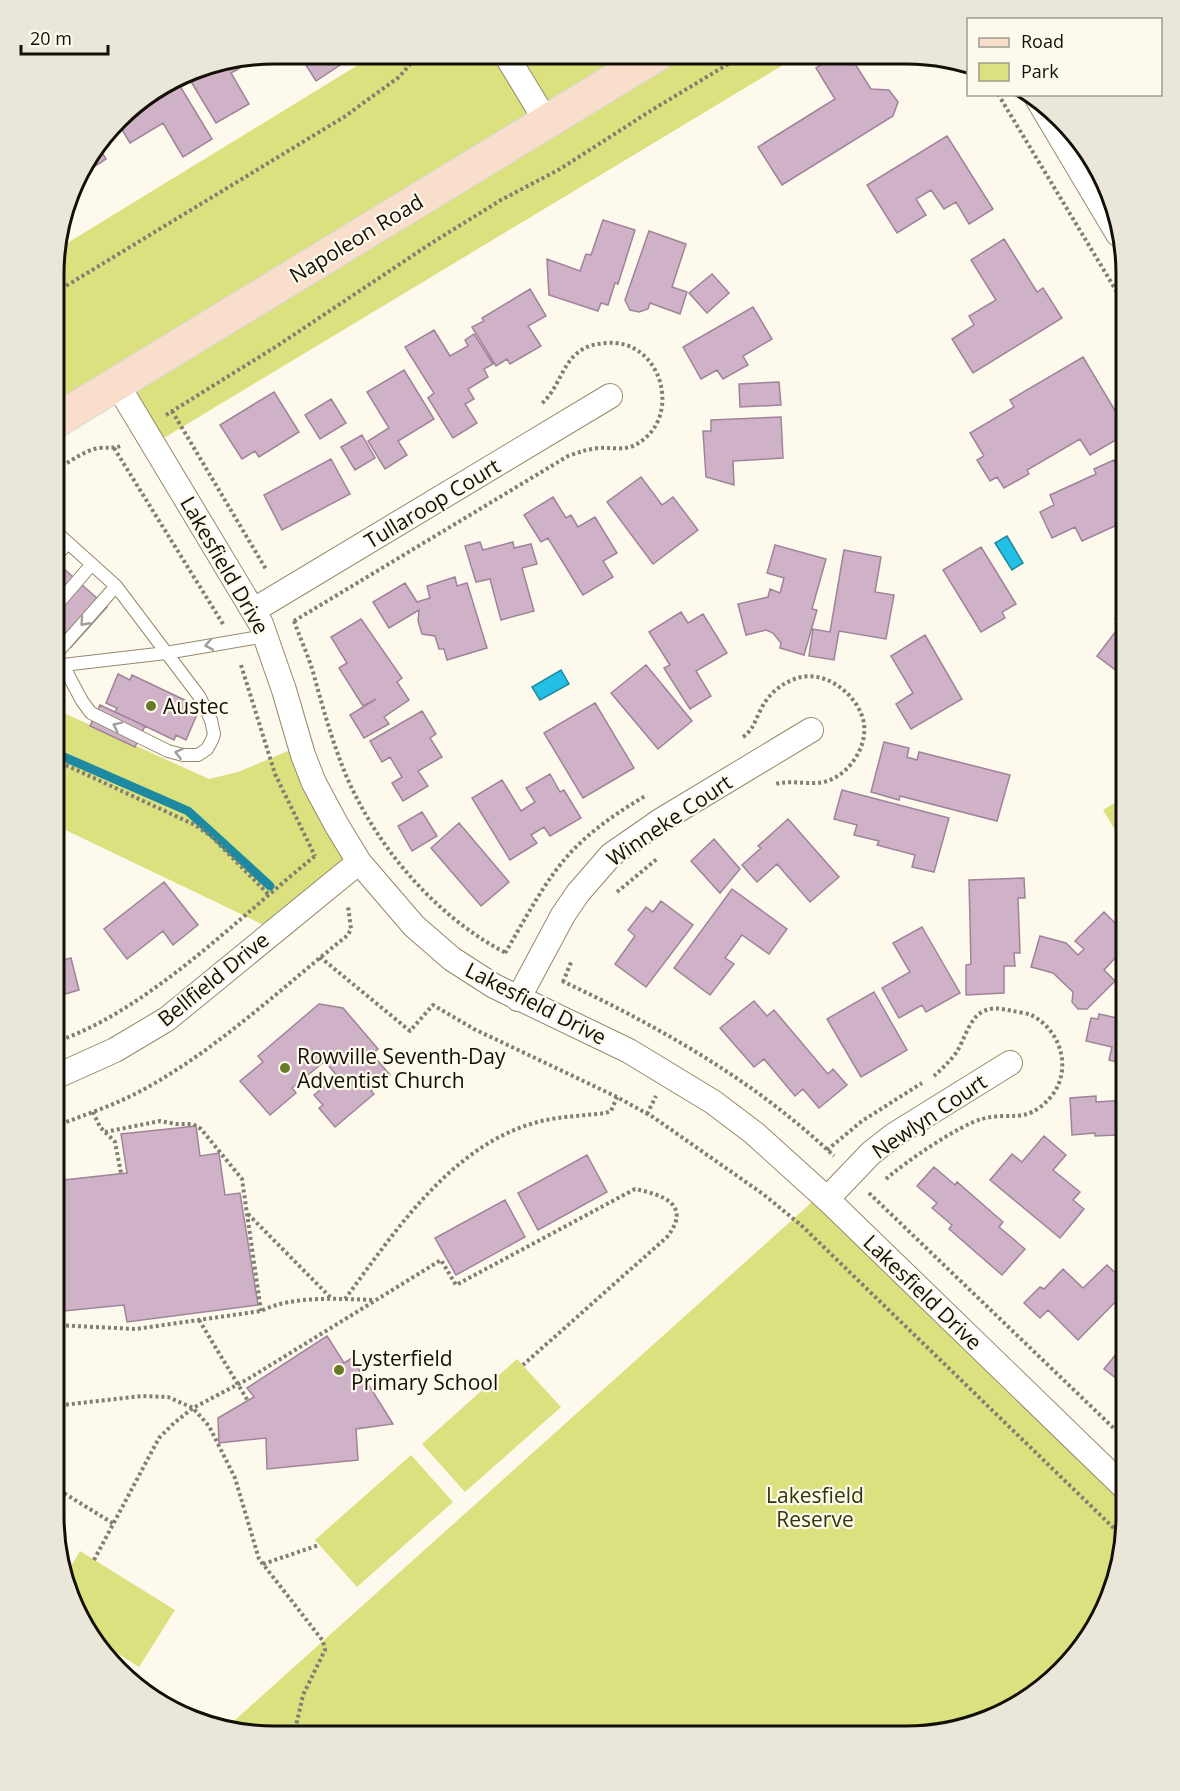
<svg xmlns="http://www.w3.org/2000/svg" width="1180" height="1791" font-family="'Open Sans',sans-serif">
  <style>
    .green { fill: #dae17e }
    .water { fill: #23bfe5; stroke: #1e8aa2; stroke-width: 1.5 }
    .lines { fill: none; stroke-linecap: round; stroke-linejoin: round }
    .stream { stroke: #1e8aa2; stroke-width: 9 }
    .building { fill: #cfb2c8; stroke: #9f8499; stroke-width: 1.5 }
    .service-casing { stroke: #948a6c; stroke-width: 14 }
    .minor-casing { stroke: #948a6c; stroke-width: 26 }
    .primary-casing { stroke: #d9d9d7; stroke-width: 35 }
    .path { stroke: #817e72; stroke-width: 4; stroke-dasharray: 3 3; stroke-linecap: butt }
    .service { stroke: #fff; stroke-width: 12 }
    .minor { stroke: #fff; stroke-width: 24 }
    .primary { stroke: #fadecc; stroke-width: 33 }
    .oneway { stroke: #a19f9b }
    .poi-dot { fill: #677a29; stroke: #fdf9ec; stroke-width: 2 }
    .labels { text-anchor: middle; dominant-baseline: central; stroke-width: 4.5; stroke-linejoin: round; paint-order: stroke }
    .street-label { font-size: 21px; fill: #131005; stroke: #fdf9ec }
    .poi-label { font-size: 21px; fill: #131005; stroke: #fdf9ec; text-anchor: start }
    .park-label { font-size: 21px; fill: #323507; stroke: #fdf9ec }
    .rim { fill: none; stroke: #131005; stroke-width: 3 }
  </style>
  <rect width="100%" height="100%" fill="#fdf9ec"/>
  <path class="green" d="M376,54L798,56L154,444L117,384L56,421V250Z
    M55,709L209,779L238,772L300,746L359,862L274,930L55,825Z
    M1126,796V848L1103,810Z
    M821,1194L1126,1489L1125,1531L1114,1588L1081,1650L1040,1691L990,1720L906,1737L246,1735L225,1729Z
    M517,1359L561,1407L465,1492L422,1444Z
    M411,1455L453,1502L357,1587L315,1540Z
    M80,1551L175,1610L139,1667L92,1637L71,1601L66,1575Z"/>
  <path class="water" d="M1007,536L1023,563L1012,570L995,543Z
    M561,670L569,684L540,700L532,687Z"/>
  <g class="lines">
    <path class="stream" d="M55,753L188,811L270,886"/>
  </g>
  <path class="building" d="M299,54H348L337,61L340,65L316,81Z
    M834,56H850L871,89L889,90L898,102L893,116L782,185L758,147L835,99L816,68Z
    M236,61L240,68L231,73L249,104L216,123L187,75L203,66Z
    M177,81L212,139L183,157L163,123L130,143L118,123L129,109Z
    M947,136L993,209L969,224L956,202L944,209L931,190L916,199L926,215L897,233L867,185Z
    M98,146L106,159L80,176L83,165Z
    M603,220L635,230L618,284L615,283L608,305L601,303L598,311L549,295L547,259L580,271L586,254L591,255Z
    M649,231L686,244L672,287L687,292L680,314L650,303L648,309L639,312L630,310L625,300Z
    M1004,239L1037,292L1043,288L1062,318L973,373L952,339L974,325L969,316L996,300L971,260Z
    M712,274L729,293L707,313L689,293Z
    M530,289L546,316L528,326L541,346L510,364L507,359L496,366L472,327L484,321L482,318Z
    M753,307L772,339L743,356L748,365L723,379L717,370L701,379L683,347Z
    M434,330L450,356L468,346L465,340L474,334L493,364L484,369L488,377L468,389L474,399L465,404L477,423L453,438L428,398L434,393L405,347Z
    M1083,357L1126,429V434L1090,455L1080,439L1027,470L1029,474L1004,488L997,477L990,481L977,460L984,456L970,433L1014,407L1010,400Z
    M404,370L434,419L398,441L407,455L385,469L368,441L389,428L367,392Z
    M779,382L781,405L740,407L739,384Z
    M274,392L299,432L259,457L255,451L242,459L220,425Z
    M331,399L346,423L320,439L305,415Z
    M781,417L783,458L733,461L734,485L706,477L703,431H711V420Z
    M362,435L375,458L355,470L341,447Z
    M331,459L350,494L282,530L264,495Z
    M1114,460L1116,465L1126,460V521L1082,541L1075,527L1052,538L1040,512L1054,505L1050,495L1096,474L1094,469Z
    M641,477L662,505L673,497L698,530L653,564L607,502Z
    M553,497L566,518L571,515L578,527L595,517L617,553L603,561L613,577L583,595L548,538L541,542L524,515Z
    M480,542L483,550L513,542L514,548L531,544L537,564L522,568L534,611L501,620L490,579L476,582L465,546Z
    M775,545L826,559L812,609L817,610L804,655L780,648L781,643L773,633L766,630L746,635L738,604L768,597L770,589L780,593L784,578L767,573Z
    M981,547L1016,604L1002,612L1005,618L981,632L943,570Z
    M844,550L881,557L875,592L894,595L886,639L839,631L834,660L809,656L813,629L830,632Z
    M55,561L107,607L71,647L55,633Z
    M455,577L457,586L467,583L487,648L447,660L444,649H439L435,636L422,634L418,621L419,610L389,628L373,602L405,583L417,602L430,598L427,586Z
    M1126,604V678L1097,656L1122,623L1115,619Z
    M681,612L688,623L703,614L727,653L696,671L711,696L690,709L664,668L670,665L649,632Z
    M361,619L402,678L397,682L409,700L384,717L389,724L364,738L350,715L376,699L363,706L339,668L347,663L331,637Z
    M925,635L962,699L911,729L896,704L913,693L891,656Z
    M646,665L692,721L658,749L611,693Z
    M118,674L130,680L132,675L191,703L189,708L198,712L186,740L176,735L174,740L145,726L115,712L117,708L106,703Z
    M595,703L634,768L583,798L544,733Z
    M100,705L145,726L135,747L90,726Z
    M422,711L436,734L430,738L442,757L418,771L428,786L403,801L392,783L402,777L390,757L382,762L370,741Z
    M884,742L909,748L907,757L917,760L919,752L1010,775L997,821L900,796L899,800L871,792Z
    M550,774L560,792L564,790L581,818L550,836L544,827L531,835L537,843L510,860L472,798L502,780L521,811L535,802L526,788Z
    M842,790L949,818L934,872L912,867L915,855L877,845L879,841L854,835L857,825L834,819Z
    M422,812L437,836L412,851L398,826Z
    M788,819L839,877L810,902L777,864L757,882L742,865L761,848L758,846Z
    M459,823L509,882L481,906L431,848Z
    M714,839L740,869L720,893L691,861Z
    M1126,867V887L1117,873Z
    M1024,878L1025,898H1018L1020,953H1014L1015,966H1004V993L966,995V965L971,964L969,880Z
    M164,882L198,925L173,945L163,931L127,959L104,929Z
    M732,889L787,929L769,954L742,935L725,958L734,964L710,995L674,968Z
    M661,901L693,925L646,987L615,964L635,936L628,930L646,907L653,912Z
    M1104,912L1126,934V967L1116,957L1104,970L1115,981L1087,1009H1078L1072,1002L1073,992L1053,973L1031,967L1040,936L1066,943L1078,955L1084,949L1075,941Z
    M922,927L960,993L926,1012L922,1005L899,1018L882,988L910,972L893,943Z
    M71,958L79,990L55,997V962Z
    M874,992L907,1050L861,1077L827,1019Z
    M754,1001L767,1016L774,1010L828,1074L833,1069L847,1085L819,1108L803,1089L795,1096L764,1059L754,1067L720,1028Z
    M319,1004L343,1008L378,1049L372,1054L390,1075L371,1091L374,1094L335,1127L319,1108L323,1105L314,1095L337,1076L325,1061L292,1088L296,1093L270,1115L240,1081L263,1062L258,1056Z
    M1099,1014L1126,1020V1070L1116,1068L1117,1062L1109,1060L1112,1047L1086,1041L1091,1018L1098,1019Z
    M1096,1096V1102L1126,1100V1140L1117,1141V1135L1095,1136V1133L1072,1135L1070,1098Z
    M196,1126L200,1156L219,1153L225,1195L240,1193L258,1305L127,1322L124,1305L54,1312L55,1181L127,1173L121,1134Z
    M1044,1136L1066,1155L1053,1170L1080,1192L1073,1200L1084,1209L1060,1238L990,1180L1012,1154L1022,1162Z
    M587,1155L607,1192L538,1230L518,1193Z
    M934,1167L955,1185L957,1182L1003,1222L999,1227L1025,1249L1002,1275L949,1229L952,1225L932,1208L937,1203L917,1186Z
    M505,1200L525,1237L456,1275L435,1238Z
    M1107,1265L1126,1283V1291L1078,1340L1048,1310L1040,1318L1024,1303L1040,1287L1044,1289L1063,1269L1083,1288Z
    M327,1336L344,1363L352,1358L393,1424L356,1429L358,1460L267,1469L266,1438L219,1443L218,1418L254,1397L247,1388Z
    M1126,1342V1386L1104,1369Z"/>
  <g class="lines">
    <defs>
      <path id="service" d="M56,532L116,586L199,696L211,720L214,734L212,740L207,749L198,755H183L168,751L91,713L82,701L63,665
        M55,557L68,543
        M55,607L92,564
        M55,655L116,586
        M55,658L63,665L166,653L266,636"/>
      <path id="minor" d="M506,55L546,121
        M1037,98L1118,234
        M117,384L261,624L284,690L303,755L314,783L336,824L359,862L414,926L452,959L494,986L629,1051L713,1102L754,1133L827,1199L1126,1489
        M254,610L610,396
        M518,999L563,915L578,893L611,855L660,821L811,730
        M55,1077L115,1050L167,1019L359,862
        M827,1199L871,1153L894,1135L1010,1063"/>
      <path id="primary" d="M56,421L656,55"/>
    </defs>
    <use href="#service" class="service-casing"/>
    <use href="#minor" class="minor-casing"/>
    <use href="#primary" class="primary-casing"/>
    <path class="path" d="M998,94L1126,307
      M56,292L344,117L399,77L419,54
      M172,411L267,571
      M166,415L277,346L430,244L501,200L560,169L652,110L743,55
      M114,448L223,624
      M67,463C77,457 87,450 99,448C108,447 114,449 123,445
      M294,621L568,456C579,452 588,449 599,448C611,447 624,451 635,445C684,420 663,338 606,343C597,344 588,345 580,351C561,364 559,390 540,405
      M294,621C300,638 308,655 313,672C322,705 331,737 343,768C373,843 434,916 506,953
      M241,665L275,774L315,856
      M743,737C753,730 755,721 760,711C767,696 778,686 792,680C820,667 853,690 862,716C871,740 853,771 830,780C813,787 793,779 776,784
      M55,760L195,825L211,836L268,894
      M617,892L658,858
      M505,953C526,918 547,876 575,848C596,827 621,810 647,795
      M320,957L410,1031L433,1005L474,1029L617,1097L653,1117L763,1194L801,1225L1124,1538
      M562,981C660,1027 755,1081 834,1156
      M563,982L572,960
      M55,1042C148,1011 238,918 315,856
      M93,1112L100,1127L115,1142L121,1173
      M647,1114L656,1096
      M55,1126C82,1116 109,1107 135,1094C214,1053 280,989 348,935L351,929L348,906
      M105,1132L160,1121L176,1124H193L201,1129L242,1179L261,1311
      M827,1150L862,1121L922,1083
      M886,1179C904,1163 959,1125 982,1119C1010,1111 1025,1125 1049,1099C1073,1073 1063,1031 1031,1015C1026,1013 1018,1012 1013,1011C1002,1009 993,1006 982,1012C969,1019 964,1041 956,1053C949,1062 942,1069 934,1076
      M869,1193L1126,1440
      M248,1214L331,1298
      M345,1299C394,1233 450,1147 534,1123C558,1116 582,1116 606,1113L611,1111L617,1097
      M199,1320L248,1401
      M54,1325L136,1329L261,1311C293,1295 340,1299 375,1300
      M54,1406L142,1396L168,1397L193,1408L209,1426L235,1478L259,1559L323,1641L325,1650L303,1695L294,1735
      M54,1487L114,1524
      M94,1560L159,1438L174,1423L193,1408L248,1379L441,1260L456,1285L635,1189C664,1195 692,1205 667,1237L523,1365
      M263,1564L319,1545"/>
    <use href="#service" class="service"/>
    <use href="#minor" class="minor"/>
    <use href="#primary" class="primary"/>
  </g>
  <defs><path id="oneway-chevron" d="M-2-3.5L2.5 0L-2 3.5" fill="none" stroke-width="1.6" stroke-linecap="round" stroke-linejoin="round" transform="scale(1.5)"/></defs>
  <g class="oneway">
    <use href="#oneway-chevron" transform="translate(84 622) rotate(132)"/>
    <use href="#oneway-chevron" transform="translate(209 645) rotate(170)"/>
    <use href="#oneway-chevron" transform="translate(117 726) rotate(-154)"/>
    <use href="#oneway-chevron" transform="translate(179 753) rotate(-166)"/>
  </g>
  <g class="poi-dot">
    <circle cx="151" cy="706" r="6"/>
    <circle cx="285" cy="1068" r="6"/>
    <circle cx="339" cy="1370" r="6"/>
  </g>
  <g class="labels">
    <g class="street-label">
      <text transform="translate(356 238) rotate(-31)">Napoleon Road</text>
      <text transform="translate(432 503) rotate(-31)">Tullaroop Court</text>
      <text transform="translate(225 565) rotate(60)">Lakesfield Drive</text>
      <text transform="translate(669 820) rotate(-34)">Winneke Court</text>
      <text transform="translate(213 979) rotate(-39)">Bellfield Drive</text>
      <text transform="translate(536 1003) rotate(27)">Lakesfield Drive</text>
      <text transform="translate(929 1116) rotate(-34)">Newlyn Court</text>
      <text transform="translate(923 1292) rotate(44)">Lakesfield Drive</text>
    </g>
    <g class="poi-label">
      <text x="163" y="706">Austec</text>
      <text x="297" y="1056">Rowville Seventh-Day<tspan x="297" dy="24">Adventist Church</tspan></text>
      <text x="351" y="1358">Lysterfield<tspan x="351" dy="24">Primary School</tspan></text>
    </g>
    <g class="park-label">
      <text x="815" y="1495">Lakesfield<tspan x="815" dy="24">Reserve</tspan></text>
    </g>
  </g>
  <path d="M0 0H1180V1791H0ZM274 64H906A210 210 0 0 1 1116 274V1516A210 210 0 0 1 906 1726H274A210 210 0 0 1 64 1516V274A210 210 0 0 1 274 64Z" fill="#eae6da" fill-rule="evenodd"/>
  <path class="rim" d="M274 64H906A210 210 0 0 1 1116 274V1516A210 210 0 0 1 906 1726H274A210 210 0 0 1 64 1516V274A210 210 0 0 1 274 64Z"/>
  <rect x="967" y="18" width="195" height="78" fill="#fdf9ec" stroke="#9f9c90" stroke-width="1.5"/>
  <rect x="979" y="38" width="30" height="9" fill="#fadecc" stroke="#9f9c90" stroke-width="1.5"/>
  <text x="1021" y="48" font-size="18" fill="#131005">Road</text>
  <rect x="979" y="63" width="30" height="18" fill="#dae17e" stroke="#9f9c90" stroke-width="1.5"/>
  <text x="1021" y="78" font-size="18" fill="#131005">Park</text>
  <path d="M21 45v9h87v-9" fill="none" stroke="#131005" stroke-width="3"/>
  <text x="30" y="45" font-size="18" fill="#131005" stroke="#fdf9ec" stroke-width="4.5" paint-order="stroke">20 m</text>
</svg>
